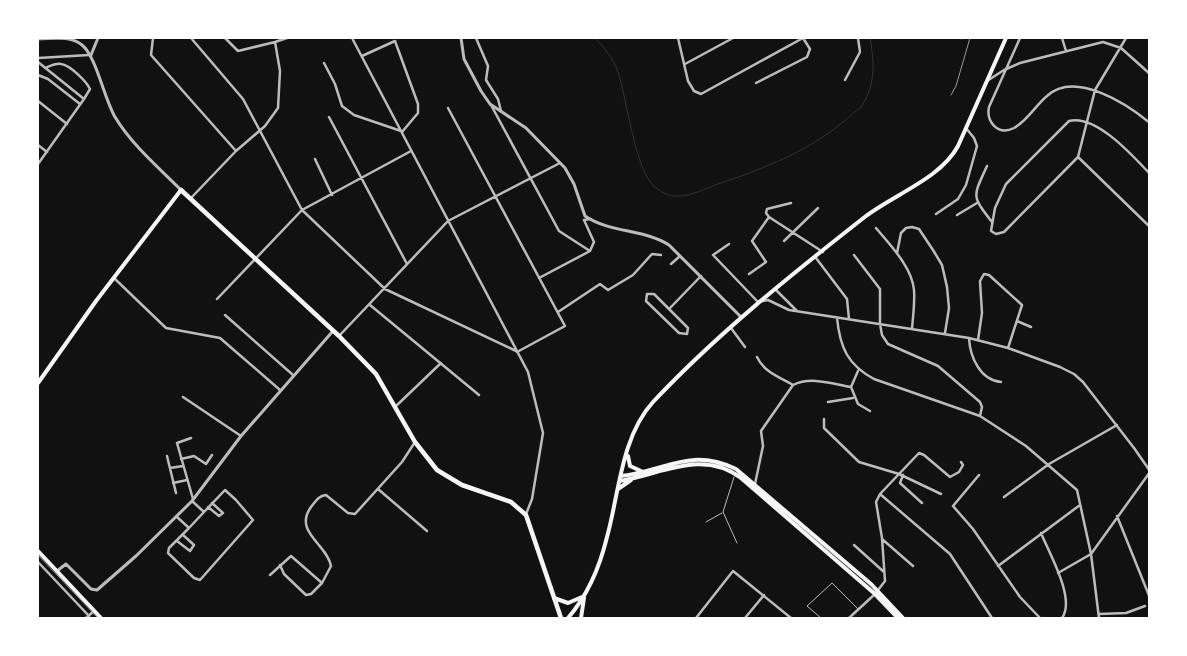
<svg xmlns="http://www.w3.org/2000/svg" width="1187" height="656" font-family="Poppins,sans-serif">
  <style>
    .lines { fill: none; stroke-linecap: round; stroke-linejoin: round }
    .stream { stroke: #333; stroke-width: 1 }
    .service { stroke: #bcbcbc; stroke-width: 1 }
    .minor { stroke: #bcbcbc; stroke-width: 2.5 }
    .tertiary { stroke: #bcbcbc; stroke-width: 3 }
    .secondary { stroke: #f5f5f5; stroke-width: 4 }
    .primary { stroke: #f5f5f5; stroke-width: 4.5 }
    .tram { stroke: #9a9a9a; stroke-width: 1 }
    .rail { stroke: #9a9a9a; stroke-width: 1 }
  </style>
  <rect width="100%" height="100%" fill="#111"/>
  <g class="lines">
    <path class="stream" d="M595,38C605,48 613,58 618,72C627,99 635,171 655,187C660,191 667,196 675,196C689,197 705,189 718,184C765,168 812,150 849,117C853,113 860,109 863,104C876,83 874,60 870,38"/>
    <path class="service" d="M734,477L723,512L737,543
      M706,522L722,513
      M821,618L807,606L832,583L858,609"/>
    <path class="minor" d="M153,38L151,55L236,151
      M191,38L243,99L302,210L385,289L516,351
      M225,38L238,51L275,42
      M352,38L528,372L543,433L532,499L526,514
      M476,38L488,66L486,80L498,99L501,111
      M678,38L688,81L694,91L701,94L803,38
      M1020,38L989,107C986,122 998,136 1014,128C1027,121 1036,105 1047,96C1075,70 1127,104 1150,123
      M1062,38L1066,51
      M362,56L395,41L418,104V113L402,132
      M38,58L89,55
      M38,62L84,99L38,164
      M324,63L335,84L342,106L354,115L401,131
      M685,64L733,38
      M45,68C50,66 56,63 61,64C70,65 86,81 90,89L84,99
      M38,75L48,79L80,104
      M845,80L860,52L858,38
      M987,81L1004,70L1020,63L1103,42L1121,48L1150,74
      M756,83L807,57L810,49L803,38
      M38,101L67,124
      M491,105L559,231L590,251L539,278
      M448,108L565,326L517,352
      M329,117L407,264
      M38,145L47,152
      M1078,157L1004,232L996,234L991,231L995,208L1006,184L1069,121C1096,114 1133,156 1150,174
      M1078,157L1095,90L1126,38
      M1078,157L1150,227
      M315,159L332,195
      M987,166C973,197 971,195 992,222
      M191,198L236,151L265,126L278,108L280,71L275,42L287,38
      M936,214L958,199L966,185L977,146L974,138L966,128
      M957,215L977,203
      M769,217L766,213L767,209L791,203
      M590,219L584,220L594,242L590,251
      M876,228C890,245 912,267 914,290C915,303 913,316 912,329
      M784,241L818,208
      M729,244L713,255L758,302L768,300L789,310L969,338L1008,348L1060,367L1074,374L1083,382L1134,448L1150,471
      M897,253L901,233L906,228L912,227L919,229L933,250L942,265L947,287L949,308L945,333
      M854,255L880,289V324L882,335L888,344L938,366L980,402L982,407L980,416
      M816,258L847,299L849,319
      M671,264L680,256
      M749,274L766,262L752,241L769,217L823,252
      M115,279L166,328L220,338L280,390
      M775,289L797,311
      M647,294H654L688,328L687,334L679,333L646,301Z
      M217,299L302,210L411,151
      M370,305L479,395
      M670,308L701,276
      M558,312L600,284L608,290L633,275L652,254L661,255
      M225,315L293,375
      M837,318C840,348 848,365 874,379L980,416L1026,446L1077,490L1091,554L1099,618
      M1017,321L1031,327
      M731,328L745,347
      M339,336L448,221L560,163
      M969,338C970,357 980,380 1001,382
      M978,340L982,313L980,281L984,274L989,275L1022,305L1008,348
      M757,357C764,372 779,377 793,385
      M851,387L858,371
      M183,397L241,436
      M828,402L853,398
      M395,407L441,363
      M824,419V428L859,462L899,474L880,494L876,502L882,538L885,581L875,594L849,618
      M191,438L177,443L193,499
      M167,456L176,493
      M181,459L194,456L206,464L212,455
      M170,468L183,466
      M903,475L900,483L922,503
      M979,475L953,506L973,529L1020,597L1040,618
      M173,483L187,480
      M755,484L763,446L761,431L793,385C811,376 833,384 851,387L858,404L870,411
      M378,489L427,531
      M880,494L950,554L992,618
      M941,494L899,474L919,453L924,455L950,477L959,472L963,465L961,462
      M1004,497L1049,464L1117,425
      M208,507L219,516L223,513L212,503
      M1117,516L1150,598
      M177,517L189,528L169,548L168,553L194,578L200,580L253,520L236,500L225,490L204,512L192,501
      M189,528L204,512
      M1041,533C1049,553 1076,599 1062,618
      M882,539L913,566
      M177,541L190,551L194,545L183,535
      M854,545L884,572
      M38,562L89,616
      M280,565L284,574L306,595L311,594L322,583L331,566C327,544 293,532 311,507C316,501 318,496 326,495L348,513L355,514L402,462L415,442
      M998,566L1080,505
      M1058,573L1091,554L1150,472
      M270,575L291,556L322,583
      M1099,614L1126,613L1145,606
      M86,618L94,611
      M696,618L733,571L791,618
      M745,618L764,595"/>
    <path class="tertiary" d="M461,38L464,59L481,91L490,104L526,128L565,168L574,184L585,216C610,233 644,229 669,245L741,317
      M38,39C52,39 69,35 82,45C96,56 104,98 115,117C132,145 158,167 181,190
      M91,55L98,38
      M57,571L66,564L91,589L97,590L136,556L192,501L241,436L333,331"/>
    <path class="secondary" d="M38,383L96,301L181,190
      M628,456L630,466L641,471
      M621,476C666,471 689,447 736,469L871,584L903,618
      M620,481C662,474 702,449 741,478L875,594L898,618
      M618,489L631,480
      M38,551L101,618
      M554,598L568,603L582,597
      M568,618C587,596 600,566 607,537C619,494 621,437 653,402C718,333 792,274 866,216C895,194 941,178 958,146L1006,38
      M581,618L584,598"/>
    <path class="primary" d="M181,190L339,336L376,374L415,442L437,470L462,485L511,502L526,515L561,618"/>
    <path class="tram" d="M38,555L98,618"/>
    <path class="rail" d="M961,38V39
      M951,95L956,86L970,38"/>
  </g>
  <rect width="1187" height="656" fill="none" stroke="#ffffff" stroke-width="78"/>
</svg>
